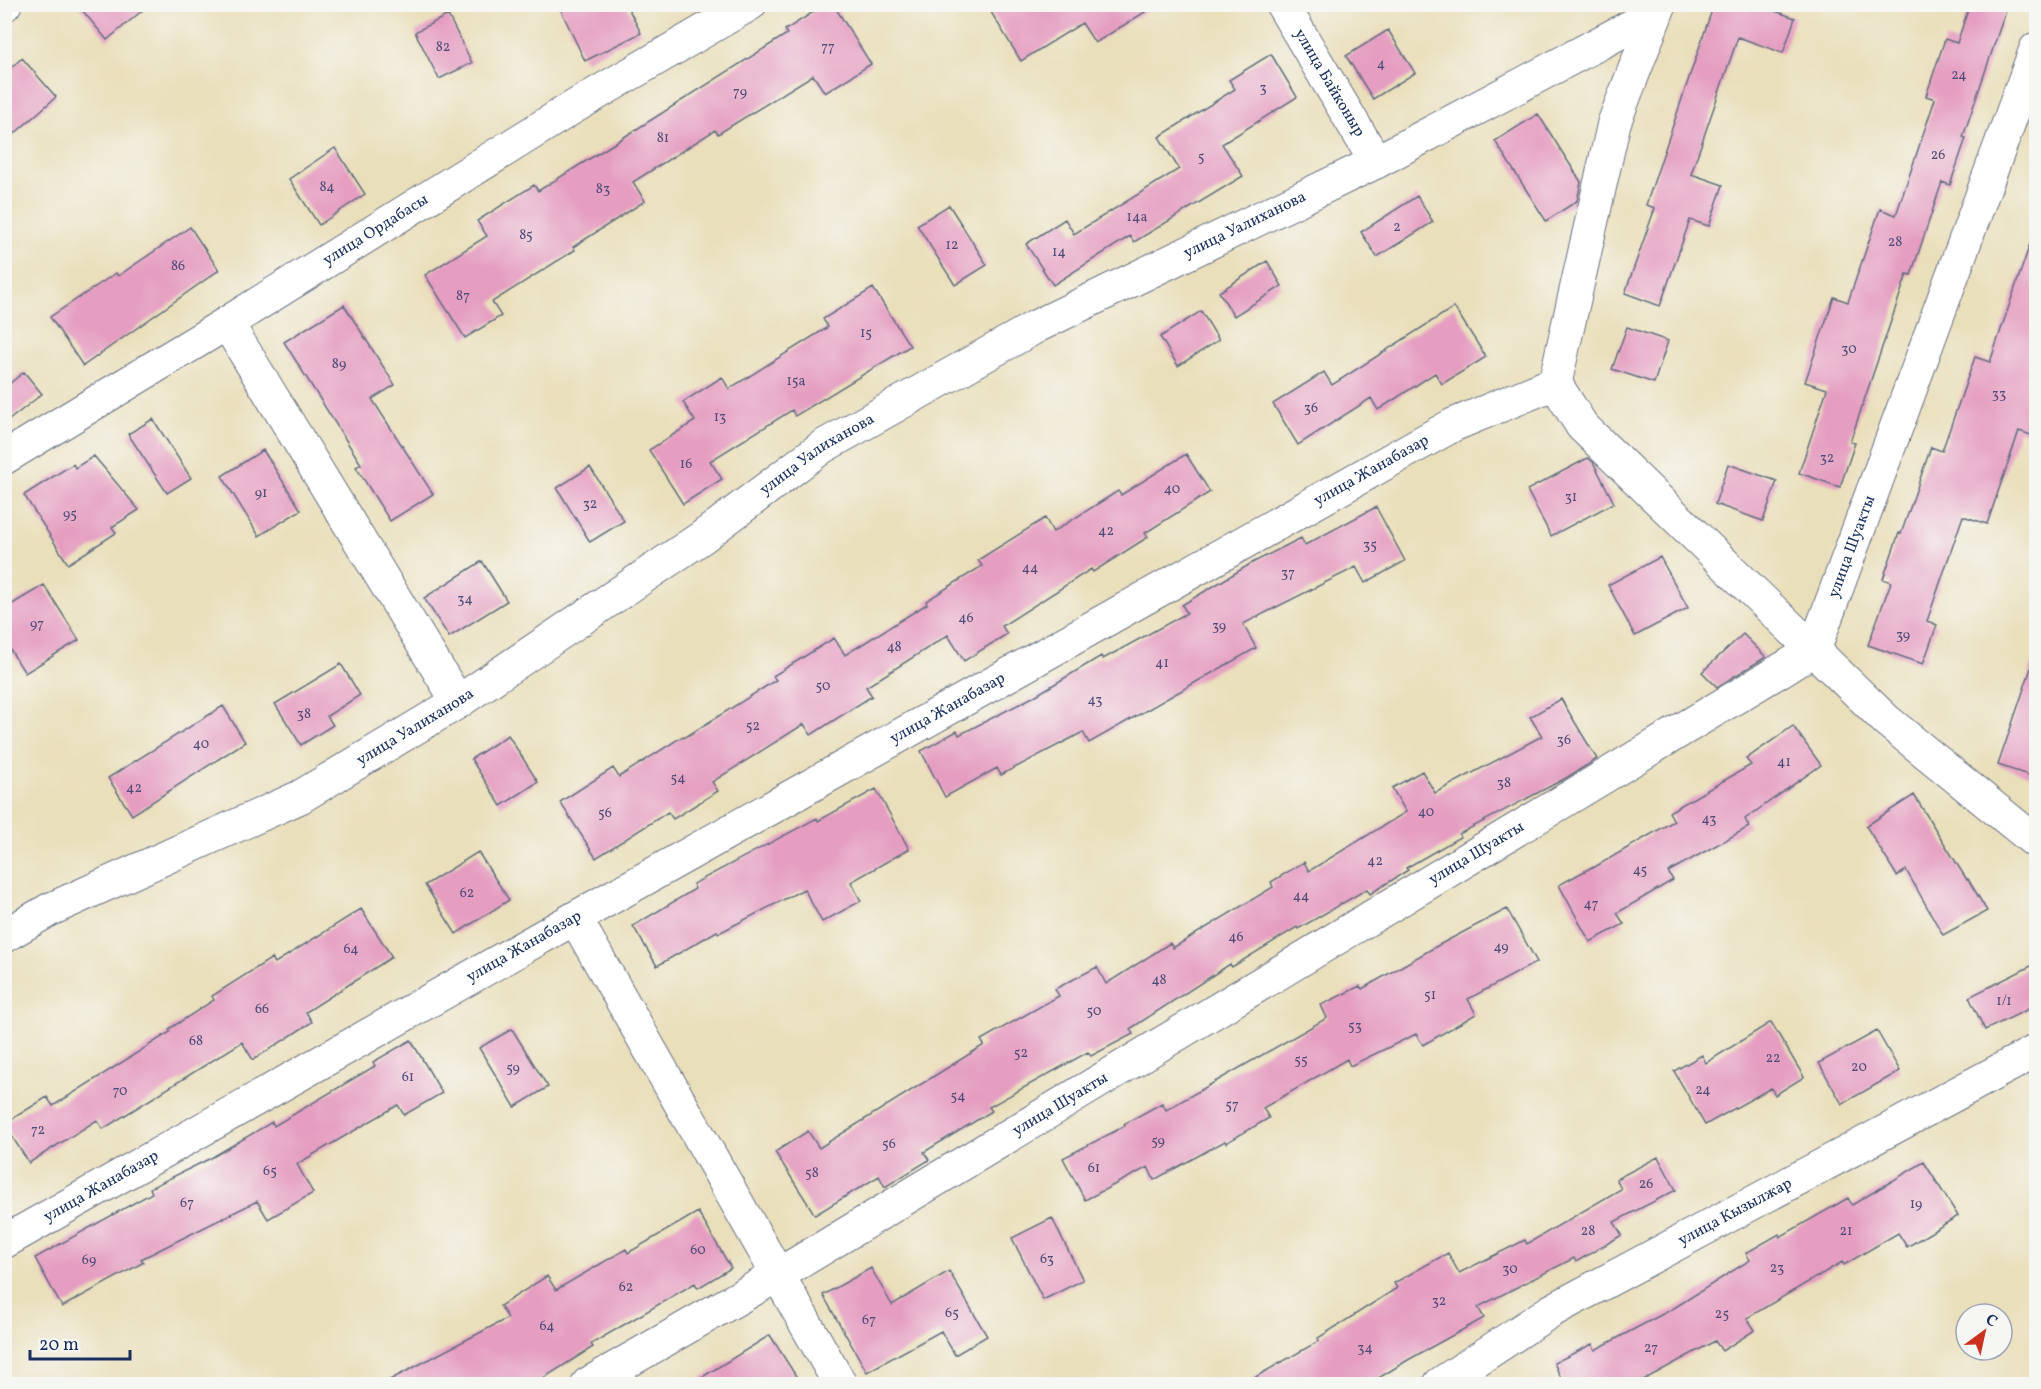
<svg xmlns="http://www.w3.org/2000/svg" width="2041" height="1389" font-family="Vollkorn,serif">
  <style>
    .building { fill: #e59ec1 }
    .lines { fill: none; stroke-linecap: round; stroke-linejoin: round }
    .minor-casing { stroke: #636d7f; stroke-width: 35 }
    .minor { stroke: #fff; stroke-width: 33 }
    .labels { text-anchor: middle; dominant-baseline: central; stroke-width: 5; stroke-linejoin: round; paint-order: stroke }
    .number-label { font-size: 14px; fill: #4e4b77 }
    .street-label { font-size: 16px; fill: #1b2f5e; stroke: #f6f6f2 }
  </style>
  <rect width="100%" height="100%" fill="#f6f6f2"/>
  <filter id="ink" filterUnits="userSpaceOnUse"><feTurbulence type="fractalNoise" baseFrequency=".0167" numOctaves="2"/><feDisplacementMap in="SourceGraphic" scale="12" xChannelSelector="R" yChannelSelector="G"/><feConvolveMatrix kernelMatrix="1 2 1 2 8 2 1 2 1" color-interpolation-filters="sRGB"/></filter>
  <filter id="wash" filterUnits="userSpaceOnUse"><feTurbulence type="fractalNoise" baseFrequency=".008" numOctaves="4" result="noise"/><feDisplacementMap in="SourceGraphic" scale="24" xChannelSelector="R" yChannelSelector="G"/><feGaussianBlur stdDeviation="1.35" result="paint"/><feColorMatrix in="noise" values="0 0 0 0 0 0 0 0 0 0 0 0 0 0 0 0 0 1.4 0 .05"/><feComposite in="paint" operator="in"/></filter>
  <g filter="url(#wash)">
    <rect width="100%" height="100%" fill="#eadfbb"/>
    <g id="blocks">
      <path class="building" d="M77,4H150L107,40Z
        M558,4H626L641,33L585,61Z
        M826,4H833L871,64L825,93L813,75L718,134L715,130L633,182L645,201L573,247L575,250L492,302L501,316L465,338L425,275L487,236L477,221L534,185L538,191L610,146L787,34L785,30Z
        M986,4H1158L1095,43L1082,23L1021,61Z
        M1714,4H1755L1795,18L1783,53L1738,37L1691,174L1723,185L1709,226L1690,220L1660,306L1625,293L1655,208L1646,205Z
        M1970,4H2008L1963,137L1966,138L1950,185L1942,182L1911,275L1907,274L1850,442L1855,443L1840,487L1799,473L1827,389L1805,382L1834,297L1848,302L1880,209L1896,215L1935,99L1926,96L1945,39L1957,43Z
        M448,15L472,63L439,79L415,32Z
        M1388,30L1415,73L1373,99L1346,56Z
        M1271,54L1297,97L1222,144L1243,176L1134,242L1130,236L1053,285L1026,244L1065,219L1074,234L1179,169L1159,137L1235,89L1229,80Z
        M22,58L56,97L4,143V74Z
        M1538,114L1581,182L1577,201L1546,221L1495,141Z
        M335,148L365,194L319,225L289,179Z
        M1417,196L1433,222L1377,257L1361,232Z
        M949,205L987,265L955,285L917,225Z
        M190,227L219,270L83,366L50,317L116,273L118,276Z
        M2032,238L2037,239V437L2019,431L1987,524L1963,516L1927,621L1937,625L1923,664L1868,645L1891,582L1883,579L1899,533L1901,534L1931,447L1942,451L1975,357L1990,362Z
        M1267,261L1282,286L1234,316L1219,292Z
        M873,288L910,346L795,416L792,410L710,461L722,479L683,504L649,450L695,421L683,402L722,377L729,389L828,327L823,319Z
        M344,305L395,385L372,399L433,494L390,521L356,467L361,464L284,342Z
        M1454,307L1486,357L1442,384L1435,373L1378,410L1371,398L1298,445L1273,404L1324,372L1332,385Z
        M1201,311L1219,340L1178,366L1160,337Z
        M1627,327L1668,341L1654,383L1612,369Z
        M24,372L42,394L4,424V388Z
        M153,419L191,478L167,493L128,434Z
        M263,450L301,510L259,536L222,476Z
        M1186,454L1210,492L1145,533L1148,537L1093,572L1091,569L1002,626L1007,634L964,661L948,635L866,687L872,696L811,735L804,724L712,782L718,791L673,819L668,812L596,858L560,802L613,768L619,777L683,736L684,738L776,680L773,676L834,638L845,655L927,604L926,601L982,566L978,560L1045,518L1053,532L1118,491L1121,495Z
        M94,456L139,510L112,527L116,533L68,564L24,495L73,464L75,468Z
        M1588,458L1593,462L1614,503L1551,536L1527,490Z
        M1728,464L1777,481L1763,521L1715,504Z
        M590,467L624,521L590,542L557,488Z
        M1376,507L1405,561L1365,583L1356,567L1243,624L1256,648L1089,743L1083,732L1001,775L997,768L945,797L921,751L957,731L959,735L1033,697L1101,656L1103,659L1187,613L1182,605L1252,563L1301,538L1305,545Z
        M1660,557L1688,608L1635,636L1608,585Z
        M482,561L507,601L449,637L424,598Z
        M44,585L79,640L25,673L4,640V609Z
        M1743,634L1766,657L1717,687L1702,672Z
        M341,664L360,695L327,716L333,725L301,745L275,704Z
        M2032,665L2037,666V778L1998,765Z
        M1561,699L1597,759L1566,778L1459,834L1460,837L1406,868L1408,870L1370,894L1367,889L1298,929L1297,927L1232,967L1230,964L1130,1029L1133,1034L1091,1056L1088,1052L989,1107L992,1111L924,1152L929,1160L885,1187L879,1176L815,1215L775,1152L808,1131L819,1148L984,1045L981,1040L1059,996L1055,989L1097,967L1106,984L1170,943L1173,948L1273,887L1271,882L1304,862L1309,871L1406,812L1392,788L1422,771L1435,793L1542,736L1530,717Z
        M223,706L245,742L132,815L108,778Z
        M1793,726L1821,765L1745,819L1749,827L1668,872L1673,880L1617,913L1624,924L1590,942L1559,885L1592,867L1593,868L1674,821L1669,812L1751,765L1746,759Z
        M508,735L538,782L501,806L471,759Z
        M876,789L909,849L851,882L861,901L822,922L804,889L719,933L717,931L657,966L633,926L695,889L693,884L817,818L818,821Z
        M1914,795L1967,880L1968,879L1987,911L1943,935L1906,870L1897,876L1866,826Z
        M478,852L509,900L456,934L425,885Z
        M361,909L392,957L306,1012L312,1022L253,1060L242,1042L103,1129L97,1120L29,1163L4,1124L47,1097L53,1106L170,1032L169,1029L214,1000L212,996L272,958L275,963Z
        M1507,909L1537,962L1468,999L1476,1014L1423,1045L1416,1034L1350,1066L1347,1059L1263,1108L1269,1118L1226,1143L1225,1141L1154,1180L1148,1167L1085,1200L1063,1158L1125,1126L1124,1124L1162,1103L1166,1110L1327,1018L1321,1005L1360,986L1362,989L1437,946Z
        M2037,963V1005L1985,1030L1969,997Z
        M1771,1022L1804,1077L1775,1095L1771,1088L1705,1125L1674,1071L1702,1055L1706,1063Z
        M512,1029L548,1087L515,1107L479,1048Z
        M1877,1031L1900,1071L1842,1104L1819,1063Z
        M411,1040L442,1093L404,1115L398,1105L297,1164L313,1193L268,1219L257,1201L141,1259L144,1262L62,1307L35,1258L152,1193L150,1188L211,1158L272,1122L274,1126L375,1066L373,1062Z
        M1658,1157L1676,1190L1614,1222L1622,1235L1576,1262L1574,1258L1478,1307L1484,1318L1408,1360L1369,1384H1243L1319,1341L1318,1338L1397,1288L1394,1283L1448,1253L1459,1273L1525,1240L1527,1244L1621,1189L1616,1179Z
        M1924,1162L1958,1216L1907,1247L1898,1233L1844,1265L1842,1262L1747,1318L1755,1330L1722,1351L1715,1341L1636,1384H1564L1554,1363L1592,1344L1595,1350L1674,1308L1750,1260L1746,1253L1779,1234L1780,1237L1848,1198L1852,1205Z
        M698,1212L731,1268L698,1288L695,1283L591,1344L593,1347L534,1384H382L508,1318L500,1306L547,1276L556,1290L626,1249L628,1253Z
        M1052,1218L1083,1280L1043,1300L1012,1238Z
        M871,1268L892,1305L949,1271L987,1336L955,1355L941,1331L867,1372L823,1295Z
        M770,1335L801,1384H691Z"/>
    </g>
  </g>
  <g filter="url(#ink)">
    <use href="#blocks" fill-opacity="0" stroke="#636d7f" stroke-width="1.5"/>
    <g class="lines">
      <defs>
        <g id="minor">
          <path id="s1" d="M1282,4L1376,162"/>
          <path d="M4,5L5,4"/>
          <path d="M227,323L458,702"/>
          <path d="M1555,383L1582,426L1886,720L2036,842"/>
          <path id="s2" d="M4,458L227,323L572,108L750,4"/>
          <path d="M575,918L840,1384"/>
          <path id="s3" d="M4,936L49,910L300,797L458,702L701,538L822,447L1037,326L1376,162L1656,13"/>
          <path id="s4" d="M4,1242L575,918L1453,425L1555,383L1614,123L1660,4"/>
          <path id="s5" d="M588,1384L778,1275L1814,650L2036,49"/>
          <path id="s6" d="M1440,1384L1551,1311L2036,1051"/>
        </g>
      </defs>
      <use href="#minor" class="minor-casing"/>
      <use href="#minor" class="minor"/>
    </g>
  </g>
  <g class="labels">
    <g class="number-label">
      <text x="443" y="47">82</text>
      <text x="828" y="47">77</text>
      <text x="1381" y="64">4</text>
      <text x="1959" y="75">24</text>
      <text x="1263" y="88">3</text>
      <text x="740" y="92">79</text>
      <text x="663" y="138">81</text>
      <text x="1938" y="155">26</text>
      <text x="1201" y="157">5</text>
      <text x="327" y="187">84</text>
      <text x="603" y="189">83</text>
      <text x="1137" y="217">14а</text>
      <text x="1397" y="227">2</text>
      <text x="526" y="235">85</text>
      <text x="1895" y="242">28</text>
      <text x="952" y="245">12</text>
      <text x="1059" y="252">14</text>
      <text x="178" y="266">86</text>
      <text x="463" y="296">87</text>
      <text x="866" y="333">15</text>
      <text x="1849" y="349">30</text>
      <text x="339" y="364">89</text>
      <text x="796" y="381">15а</text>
      <text x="1999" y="394">33</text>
      <text x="1311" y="408">36</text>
      <text x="720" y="417">13</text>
      <text x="1827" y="458">32</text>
      <text x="686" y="464">16</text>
      <text x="1172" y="489">40</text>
      <text x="261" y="493">91</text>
      <text x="1571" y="497">31</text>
      <text x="590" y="504">32</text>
      <text x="70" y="514">95</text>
      <text x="1106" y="531">42</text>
      <text x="1370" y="545">35</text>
      <text x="1030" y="568">44</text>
      <text x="1288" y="573">37</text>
      <text x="465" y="599">34</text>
      <text x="966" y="618">46</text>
      <text x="37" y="624">97</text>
      <text x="1219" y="626">39</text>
      <text x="1903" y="635">39</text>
      <text x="894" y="647">48</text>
      <text x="1162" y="663">41</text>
      <text x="823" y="686">50</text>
      <text x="1095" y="700">43</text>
      <text x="304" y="714">38</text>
      <text x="753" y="726">52</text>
      <text x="1564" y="740">36</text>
      <text x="201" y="744">40</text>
      <text x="1784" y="762">41</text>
      <text x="678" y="778">54</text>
      <text x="1504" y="783">38</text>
      <text x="134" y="788">42</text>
      <text x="1426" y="812">40</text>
      <text x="605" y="813">56</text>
      <text x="1709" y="819">43</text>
      <text x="1375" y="861">42</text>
      <text x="1640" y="870">45</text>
      <text x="467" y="893">62</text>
      <text x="1301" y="896">44</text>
      <text x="1591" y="904">47</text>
      <text x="1236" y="937">46</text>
      <text x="1501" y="947">49</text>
      <text x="351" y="949">64</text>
      <text x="1159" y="980">48</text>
      <text x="1430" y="995">51</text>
      <text x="2004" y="1001">1/1</text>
      <text x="262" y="1009">66</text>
      <text x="1094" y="1011">50</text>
      <text x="1355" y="1026">53</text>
      <text x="196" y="1041">68</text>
      <text x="1021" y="1053">52</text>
      <text x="1773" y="1058">22</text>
      <text x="1301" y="1060">55</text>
      <text x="1859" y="1067">20</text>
      <text x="513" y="1068">59</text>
      <text x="408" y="1077">61</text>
      <text x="1703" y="1090">24</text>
      <text x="120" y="1091">70</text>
      <text x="958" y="1096">54</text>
      <text x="1232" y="1105">57</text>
      <text x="38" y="1130">72</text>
      <text x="1158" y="1141">59</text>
      <text x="889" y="1144">56</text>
      <text x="1094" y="1168">61</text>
      <text x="270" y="1171">65</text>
      <text x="812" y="1173">58</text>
      <text x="1646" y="1184">26</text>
      <text x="187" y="1203">67</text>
      <text x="1916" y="1204">19</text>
      <text x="1588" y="1231">28</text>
      <text x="1846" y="1231">21</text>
      <text x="698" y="1250">60</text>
      <text x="1047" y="1259">63</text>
      <text x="89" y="1260">69</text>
      <text x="1777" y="1268">23</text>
      <text x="1510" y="1269">30</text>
      <text x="626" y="1287">62</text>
      <text x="1439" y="1301">32</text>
      <text x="952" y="1313">65</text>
      <text x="1722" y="1314">25</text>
      <text x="869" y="1320">67</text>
      <text x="547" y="1326">64</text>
      <text x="1365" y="1348">34</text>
      <text x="1651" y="1348">27</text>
    </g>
    <g class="street-label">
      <text stroke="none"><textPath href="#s1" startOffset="92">улица Байконыр</textPath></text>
      <text stroke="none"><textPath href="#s3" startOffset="1434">улица Уалиханова</textPath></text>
      <text stroke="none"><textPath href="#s2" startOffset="436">улица Ордабасы</textPath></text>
      <text stroke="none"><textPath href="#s3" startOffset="948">улица Уалиханова</textPath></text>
      <text stroke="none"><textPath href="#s4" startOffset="1570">улица Жанабазар</textPath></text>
      <text stroke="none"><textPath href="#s5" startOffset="1539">улица Шуакты</textPath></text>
      <text stroke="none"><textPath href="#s4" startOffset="1084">улица Жанабазар</textPath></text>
      <text stroke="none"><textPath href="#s3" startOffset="462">улица Уалиханова</textPath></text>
      <text stroke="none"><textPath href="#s5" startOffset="1035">улица Шуакты</textPath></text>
      <text stroke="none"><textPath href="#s4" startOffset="598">улица Жанабазар</textPath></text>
      <text stroke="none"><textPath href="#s5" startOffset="549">улица Шуакты</textPath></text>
      <text stroke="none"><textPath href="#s4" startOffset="112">улица Жанабазар</textPath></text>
      <text stroke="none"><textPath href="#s6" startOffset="342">улица Кызылжар</textPath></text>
    </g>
  </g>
  <rect width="2041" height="1389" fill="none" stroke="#f6f6f2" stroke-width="24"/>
  <g transform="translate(1984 1332) rotate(33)"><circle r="28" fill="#f6f6f2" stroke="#9ea6b7" stroke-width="1.5"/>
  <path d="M0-4.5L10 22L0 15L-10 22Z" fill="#c8321e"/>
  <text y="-9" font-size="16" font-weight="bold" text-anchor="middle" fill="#1b2f5e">С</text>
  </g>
  <path d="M30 1350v9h100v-9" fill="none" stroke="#1b2f5e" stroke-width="3"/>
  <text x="39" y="1350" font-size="18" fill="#1b2f5e" stroke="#f6f6f2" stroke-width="4.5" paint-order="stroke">20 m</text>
</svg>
